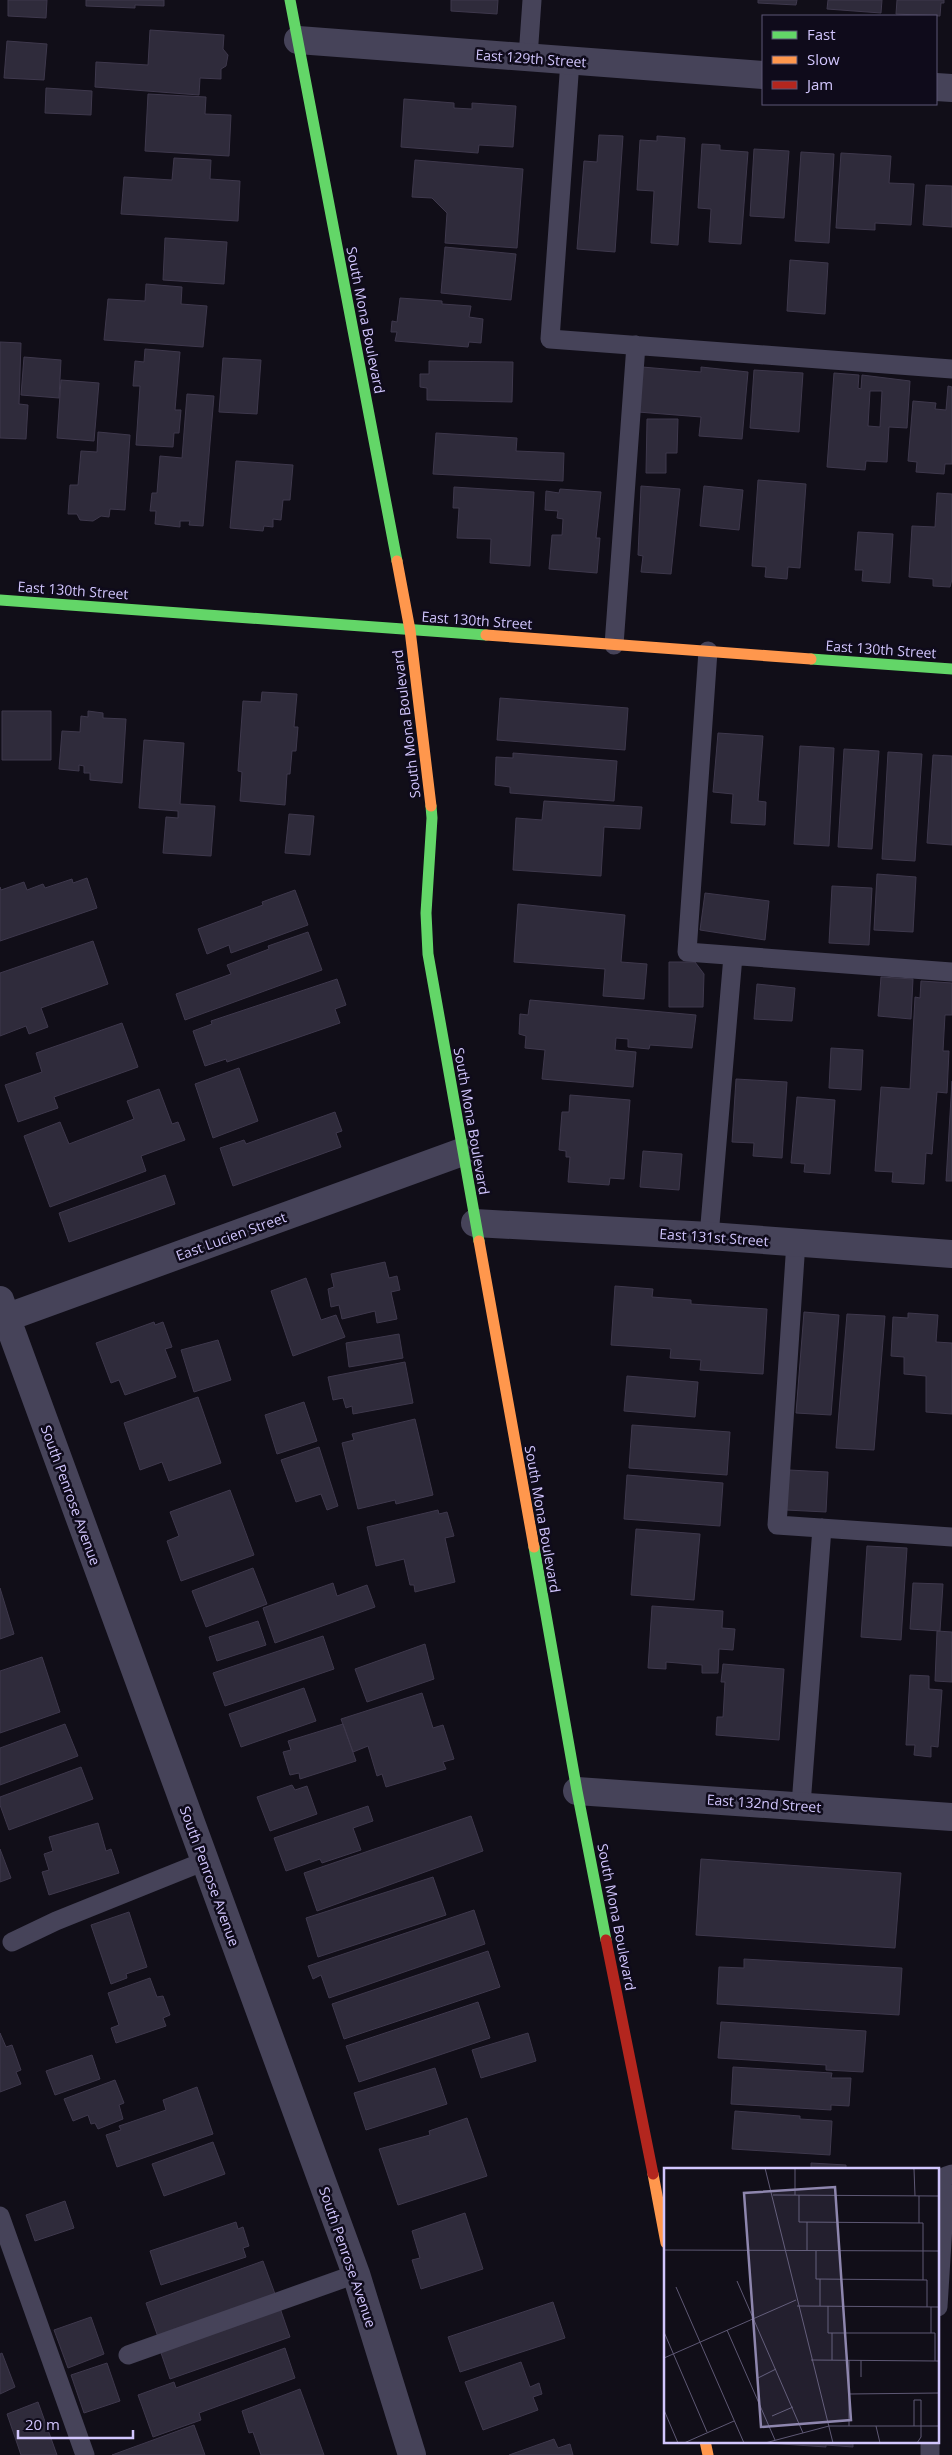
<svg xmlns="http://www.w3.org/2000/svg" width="952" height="2455" font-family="'Open Sans',sans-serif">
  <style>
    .building { fill: #2f2b3b; stroke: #3e384c; fill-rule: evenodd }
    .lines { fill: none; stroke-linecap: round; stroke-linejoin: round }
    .lane { stroke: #464359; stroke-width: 19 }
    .street { stroke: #464359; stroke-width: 28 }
    .fast { stroke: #63d668; stroke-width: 11 }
    .slow { stroke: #ff974d; stroke-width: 11 }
    .jam { stroke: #b3261e; stroke-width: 11 }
    .labels { text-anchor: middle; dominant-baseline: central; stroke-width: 5; stroke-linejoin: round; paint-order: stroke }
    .street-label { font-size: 14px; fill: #d2c6fe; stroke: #0f0b1b }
    .inset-road { fill: none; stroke: #5e5874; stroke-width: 1 }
    .view { fill: #8e86ae; fill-opacity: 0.15; stroke: #8e86ae; stroke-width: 2.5 }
    .inset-edge { fill: none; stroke: #d2c6fe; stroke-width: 2.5 }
  </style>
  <rect width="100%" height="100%" fill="#110e18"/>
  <path class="building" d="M8,0H47L46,18L8,16Z
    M86,0H164V6L135,5V8L86,6Z
    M451,0H498L497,14L451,11Z
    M758,0H797L796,5L758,3Z
    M828,0H882L881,13L827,9Z
    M897,0H944V3H941L940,16L896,14Z
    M150,30L224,35L223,49L228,55L226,66L221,69V79L200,78L199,95L95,87L96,62L148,65Z
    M7,41L47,44L44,80L4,78Z
    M46,88L92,91L91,115L45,113Z
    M148,94L206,97L205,114L231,115L229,156L145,151Z
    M404,99L454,103V108L472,109V103L516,106L513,147L479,145L478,153L401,147Z
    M599,135L623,136L615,252L577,249L584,161L597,162Z
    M657,136L685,138L678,245L651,243L654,191L637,190L640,140L657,141Z
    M702,144L720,145V150L748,152L741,244L709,242L711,209L698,208Z
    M754,149L789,151L784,218L750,216Z
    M801,152L834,154L829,243L795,241Z
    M841,153L891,156L889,183L914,184L911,225L875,223V230L836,228Z
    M174,158L211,160L210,179L240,181L238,221L121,214L124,177L172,180Z
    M415,160L523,169L517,248L445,243L447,213L432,198L412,197Z
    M926,185L952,186V227L923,225Z
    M165,238L227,242L224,284L163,280Z
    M445,247L516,254L511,300L441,293Z
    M790,260L828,263L825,314L787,311Z
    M146,284L182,287L181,304L207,306L203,347L104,340L108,299L145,301Z
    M400,298L442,301V304L471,306L469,317L483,319L481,343L469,342L468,347L395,341L397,332H391L392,321L397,322Z
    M0,342L21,343L19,404L28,405L26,439L0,438Z
    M145,349L180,352L175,410H181L179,433H174L173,447L136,445L140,386H133L135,361L144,362Z
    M24,357L61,360L59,398L21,395Z
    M223,358L261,360L257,414L219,412Z
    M429,361L513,362L512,402L427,400V388L420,387V374H429Z
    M642,367L701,372V367L748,372L742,439L699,436L701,417L638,412Z
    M754,370L803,373L799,432L750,428Z
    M834,373L859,375L858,388L861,389L862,375L910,381L907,428L889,427L887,462L866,461L865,470L827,467ZM870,391H882L880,427L868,426Z
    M61,380L99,383L94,441L57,438Z
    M948,386L952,387V464H945L944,474L916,472L917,462L908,461L913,401L936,403L935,409L946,410Z
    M187,394L214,396L203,526L189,525L190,521H180V527L155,524L156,511H150L152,493H157L160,456L182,458Z
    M647,419H678L677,453H666V473H646Z
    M98,432L130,435L125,510L110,509L109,517L101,516L93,521L80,520L77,514H68L70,485H78L81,451L97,452Z
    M436,433L517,438L516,451L564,453L563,481L433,474Z
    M236,461L293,465L290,500H283L281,520L273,519V527L264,526L263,531L230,528Z
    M758,480L806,484L800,568L788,567L787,579L765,577L766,567L752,566Z
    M641,486L680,489L671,574L641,572L643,556L638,555Z
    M704,486L743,490L739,530L700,526Z
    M454,487L534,492L530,566L490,563L491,539L457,538L459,508H453Z
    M560,489L601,492L596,538H600L597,573L549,569L552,535H562L563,519L557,518L558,511L545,510L546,491L559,493Z
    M937,493L952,494V579L950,587L933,586V579L909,577L912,526L935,527Z
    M858,532L893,534L890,583L862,581L863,570H855Z
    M262,692L297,694L294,727H298L296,751H292L290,774H287L285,805L240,801L242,772L238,771L243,701L261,702Z
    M500,698L628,708L625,750L497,740Z
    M2,711H51V760H2Z
    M88,711L103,713V718L126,719L122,783L90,780V773H84V766L79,765V771L59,769L62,731L80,732L81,716L88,717Z
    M718,733L763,736L758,801L766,802L765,825L731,823L733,794L713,792Z
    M144,740L184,743L180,804L215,806L211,856L163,853L166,817L178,818V811L139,808Z
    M800,746L834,748L829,846L794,844Z
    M844,749L879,751L872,849L838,847Z
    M888,752L922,754L915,861L882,859Z
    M513,753L617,761L614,801L510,793V787L495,785L496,757L513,758Z
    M933,755L952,756V845L927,843Z
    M544,801L642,807L640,829L604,827L601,876L513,870L516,818L542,820Z
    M289,814L314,816L310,855L285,853Z
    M877,874L916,877L913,932L874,930Z
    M87,878L97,908L0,941V887L1,890L24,882L27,890L43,884L45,888L72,879L73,883Z
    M832,886L872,888L869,945L829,943Z
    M295,890L308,925L231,953L229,945L207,954L198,929L263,905L262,902Z
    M705,893L769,901L765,940L700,930Z
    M518,904L625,915L621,962L647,964L644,999L603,996L605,969L514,962Z
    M308,932L322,970L185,1020L176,994L231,974L227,965L269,949L268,946Z
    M93,941L108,984L41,1008L48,1027L29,1034L26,1026L0,1036V973Z
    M669,962H695L704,974L703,1007H669Z
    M881,977L913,979L911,1019L878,1016Z
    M337,979L346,1005L335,1009L340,1023L227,1062L226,1059L205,1066L193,1031L212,1024L211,1021Z
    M921,981L952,983V1015H945L943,1051H949L947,1093L937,1092L932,1154L926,1153L924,1184L892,1182L893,1172L875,1171L881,1087L910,1089L915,997L920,998Z
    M757,984L795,988L792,1021L754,1019Z
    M530,1000L696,1015L692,1048L650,1045L649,1049L628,1047V1039L616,1038L615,1050L636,1052L633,1087L542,1079L545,1050L525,1048L526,1036L519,1034L520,1014L528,1015Z
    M122,1023L138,1067L54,1097L58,1108L18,1122L5,1085L42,1072L36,1053Z
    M831,1048L863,1050L861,1090L829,1088Z
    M239,1068L258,1121L213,1138L195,1084Z
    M736,1079L787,1082L782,1158L753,1156L754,1143L732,1142Z
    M952,1081V1181H946Z
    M159,1089L172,1124L178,1122L185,1140L141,1156L146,1171L50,1207L24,1136L60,1122L69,1144L134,1119L127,1101Z
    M570,1095L630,1100L624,1179L610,1178L609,1185L568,1182L570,1157H566V1151L559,1150L562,1112H569Z
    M797,1097L835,1100L830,1174L804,1172L805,1164L791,1163Z
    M335,1112L342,1131L336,1133L341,1147L233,1186L220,1148L244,1140L246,1144Z
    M643,1151L682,1154L679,1190L640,1187Z
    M165,1175L175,1204L69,1242L59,1213Z
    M385,1262L389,1278L397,1276L400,1290L391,1292L397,1319L377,1323L375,1311L342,1319L339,1305L331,1307L328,1289L334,1287L331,1274Z
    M306,1278L321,1320L336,1315L345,1337L293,1356L271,1291Z
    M615,1286L653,1289L652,1297L691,1300V1304L767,1309L763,1374L700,1370L701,1360L670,1358L671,1349L611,1345Z
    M804,1312L839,1315L831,1415L796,1413Z
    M908,1313L938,1315L936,1342L952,1343V1414L926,1412V1376L904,1374V1357L891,1356L893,1317L908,1318Z
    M847,1314L885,1316L874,1450L836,1448Z
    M154,1322L155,1325L163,1322L172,1347L165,1349L176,1377L125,1395L119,1380L111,1383L96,1343Z
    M399,1334L403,1358L349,1367L346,1343Z
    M218,1340L231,1380L194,1392L181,1350Z
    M405,1362L413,1403L353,1414L352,1406L346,1408L343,1398L333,1400L328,1377Z
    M627,1376L698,1382L695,1417L624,1411Z
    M198,1397L221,1463L169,1481L162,1462L140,1470L124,1423Z
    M304,1402L317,1441L277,1454L265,1415Z
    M415,1419L433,1495L396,1504L395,1500L358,1509L342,1443L354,1440L352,1434Z
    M632,1425L730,1432L727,1475L629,1468Z
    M319,1447L338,1506L327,1510L321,1494L296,1502L281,1460Z
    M789,1470L828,1472L826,1512L786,1510Z
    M627,1475L723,1483L720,1526L624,1519Z
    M230,1490L254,1555L181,1581L167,1541L179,1536L170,1512Z
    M438,1510L439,1514L447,1512L454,1536L445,1538L455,1582L415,1592L414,1585H410L404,1559L376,1566L367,1527Z
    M636,1529L700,1534L694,1600L631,1595Z
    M867,1546L907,1548L901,1640L861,1637Z
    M253,1568L267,1604L206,1627L192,1591Z
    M333,1583L337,1596L367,1585L375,1607L275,1643L263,1608Z
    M913,1583L943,1584L940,1631L910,1629Z
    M0,1588L14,1634L0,1639Z
    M652,1606L723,1611L722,1628L735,1629L733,1650L719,1649L718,1673H702V1665L666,1662V1669L648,1668Z
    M258,1621L266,1645L217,1661L209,1637Z
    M937,1631L952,1632V1682L935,1681Z
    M323,1636L334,1669L225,1706L213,1673Z
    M425,1644L434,1679L367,1702L355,1669Z
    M42,1657L60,1712L0,1733V1671Z
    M723,1664L784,1669L779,1740L716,1735L717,1717H723L725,1682H721Z
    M910,1675L929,1676V1689L942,1690L938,1747L931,1746V1757L914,1755L915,1745H906Z
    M304,1688L316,1721L241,1747L229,1714Z
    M422,1693L433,1728L443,1725L454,1759L443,1762L446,1769L386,1787L382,1774L377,1776L368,1746L353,1752L341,1719Z
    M65,1724L78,1756L0,1785V1748Z
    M343,1724L356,1761L300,1779L299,1773L290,1775L283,1752L291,1750L288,1741Z
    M81,1767L93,1799L9,1830L0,1805V1797Z
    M292,1785L295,1790L307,1786L317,1814L270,1831L257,1797Z
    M368,1806L373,1821L353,1828L361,1850L322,1863L320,1859L286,1871L274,1838Z
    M471,1816L483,1851L317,1911L304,1873Z
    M98,1823L106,1851L111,1849L119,1873L49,1895L42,1872L49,1870L44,1854L53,1851L49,1837Z
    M0,1849L11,1878L0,1882Z
    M701,1859L901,1873L895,1948L696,1935Z
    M433,1877L446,1915L318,1957L306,1918Z
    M474,1910L485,1944L329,1998L321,1975L313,1979L308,1966Z
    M129,1912L147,1967L126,1974L127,1978L111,1984L91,1925Z
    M488,1951L500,1987L344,2039L332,2004Z
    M744,1959L902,1968L899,2015L717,2004L719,1967L744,1968Z
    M150,1978L157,1997L163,1996L170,2015L163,2018L166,2026L116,2043L111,2028L119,2025L108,1993Z
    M478,2002L490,2038L359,2082L346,2046Z
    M721,2022L866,2031L863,2072L826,2070V2065L718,2058Z
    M0,2033L6,2047L12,2045L21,2070L16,2072L21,2084L0,2092Z
    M528,2033L536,2061L481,2078L472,2050Z
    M92,2055L100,2079L55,2095L46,2071Z
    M733,2067L832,2073L831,2078H851L849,2106L831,2105V2110L731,2104Z
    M435,2068L447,2104L366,2130L354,2093Z
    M115,2080L124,2103L119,2105L123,2119L98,2129L95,2123L91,2124L88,2115L73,2121L64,2099Z
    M197,2087L213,2134L117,2167L106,2135L121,2130L119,2126L166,2110L163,2100Z
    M735,2111L800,2116V2119L832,2121L830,2155L732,2149Z
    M467,2118L487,2176L398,2205L379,2149L430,2135L429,2131Z
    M213,2142L225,2174L164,2196L152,2164Z
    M811,2163L846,2165V2169H811Z
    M65,2201L74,2228L35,2241L26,2215Z
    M465,2213L483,2269L421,2289L412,2260L420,2258L412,2231Z
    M236,2222L238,2229L243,2227L249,2246L243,2248L246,2257L161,2285L150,2251Z
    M263,2261L275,2294L158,2337L146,2303Z
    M553,2302L565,2338L460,2372L448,2337Z
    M280,2308L290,2337L170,2379L160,2350Z
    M91,2317L104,2354L68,2368L54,2330Z
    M285,2348L295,2378L199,2413L201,2420L153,2437L138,2395L174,2382L176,2388Z
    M2,2353L15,2387L0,2394V2354Z
    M521,2362L530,2387L539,2383L542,2394L533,2397L538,2410L483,2430L465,2382Z
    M107,2363L120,2401L84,2413L71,2375Z
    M300,2389L324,2455H261L253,2432L249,2433L242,2411Z
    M38,2402L57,2455H21L7,2414Z
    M194,2425L205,2455H112Z
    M554,2439L558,2448L570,2444L573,2455H509Z
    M767,2441H853V2447L826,2445V2447L767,2443Z"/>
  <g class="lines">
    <path class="lane" d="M528,57L532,0
      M570,61L550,339L952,369
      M614,645L636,345
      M708,651L687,952L952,972
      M709,1236L733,956
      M796,1242L777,1525L952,1537
      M801,1805L822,1528
      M12,1942L56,1921L205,1861
      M0,2216L85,2455
      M938,2307L946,2176L952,2174
      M128,2355L356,2274
      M930,2455V2441"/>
    <path class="street" d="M298,40L763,75
      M936,87L952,88
      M475,1223L709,1236L952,1254
      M0,1300L356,2274L412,2455
      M0,1320L462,1152
      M577,1791L952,1817"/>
    <path class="fast" d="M290,0L397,561
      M0,600L486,635
      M811,659L952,669
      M431,806L432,818L426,913L428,954L479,1241
      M534,1547L577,1791L606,1940"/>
    <path class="slow" d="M397,561L410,630L431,806
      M486,635L811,659
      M479,1241L534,1547
      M653,2174L666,2243
      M705,2441L708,2455"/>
    <path class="jam" d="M606,1940L653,2174"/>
  </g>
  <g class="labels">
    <g class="street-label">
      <text transform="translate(531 58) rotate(4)">East 129th Street</text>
      <text transform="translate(366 320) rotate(79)">South Mona Boulevard</text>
      <text transform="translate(73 590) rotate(4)">East 130th Street</text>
      <text transform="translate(477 620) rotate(4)">East 130th Street</text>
      <text transform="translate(881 649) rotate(4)">East 130th Street</text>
      <text transform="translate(406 724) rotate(-97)">South Mona Boulevard</text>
      <text transform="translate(472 1121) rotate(80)">South Mona Boulevard</text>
      <text transform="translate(231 1236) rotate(-20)">East Lucien Street</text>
      <text transform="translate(714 1237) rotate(4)">East 131st Street</text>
      <text transform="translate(71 1495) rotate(70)">South Penrose Avenue</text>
      <text transform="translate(543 1519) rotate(80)">South Mona Boulevard</text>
      <text transform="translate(764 1803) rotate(4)">East 132nd Street</text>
      <text transform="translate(210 1876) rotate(70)">South Penrose Avenue</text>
      <text transform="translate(617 1917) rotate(79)">South Mona Boulevard</text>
      <text transform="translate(348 2257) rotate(71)">South Penrose Avenue</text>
    </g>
  </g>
  <g transform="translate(664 2168)">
    <rect width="275" height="275" fill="#110e18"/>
    <path class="inset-road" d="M101,0L169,275M122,0H154M247,0L250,1L251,28M131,1V27M109,27L275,28M135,27V54L259,55V112M255,28V55M0,82L275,83M143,83V54M152,83V111L263,112V139M73,113L139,265M12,119L80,275M133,138L275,139M156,138V111M164,138V165H271V193M63,162L111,272M0,164L43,264M267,165V139M0,190L132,132M147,192L275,193M168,192V165M197,209V192M94,210L112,201M185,219V192M0,242L14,275M108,248L129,239M185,258V226L275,225M212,258L216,275M250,258V232H257V269L253,275M20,275L70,253M101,275L165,258H275"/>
    <path class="view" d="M171,19L187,252L97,259L80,25Z"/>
    <rect width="275" height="275" class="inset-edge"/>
  </g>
  <rect x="762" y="15" width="175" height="90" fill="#0f0b1b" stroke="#5d5676"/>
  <rect x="772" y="31" width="25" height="8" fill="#63d668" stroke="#5d5676"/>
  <text x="807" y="40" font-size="15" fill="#d2c6fe">Fast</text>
  <rect x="772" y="56" width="25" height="8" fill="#ff974d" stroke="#5d5676"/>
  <text x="807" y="65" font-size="15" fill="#d2c6fe">Slow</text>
  <rect x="772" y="81" width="25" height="8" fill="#b3261e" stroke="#5d5676"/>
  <text x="807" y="90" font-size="15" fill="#d2c6fe">Jam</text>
  <path d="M18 2430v8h115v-8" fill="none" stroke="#d2c6fe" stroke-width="2.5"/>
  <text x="25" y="2430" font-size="15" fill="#d2c6fe" stroke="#0f0b1b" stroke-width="4" paint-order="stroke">20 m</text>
</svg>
